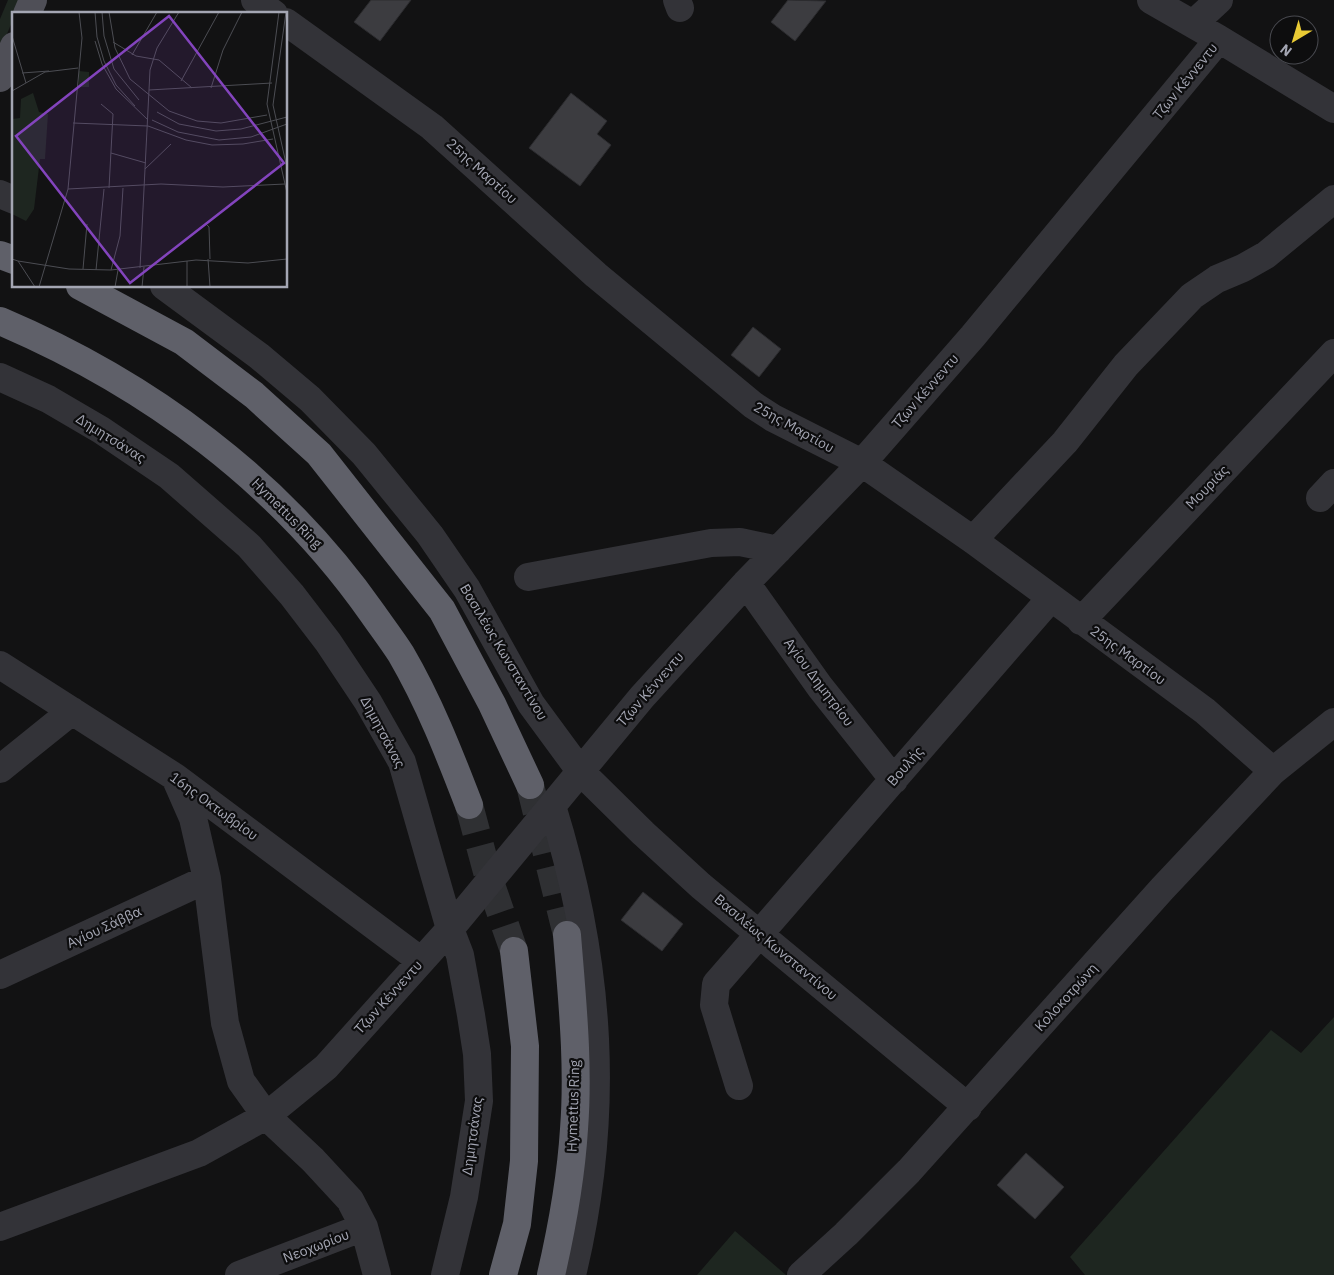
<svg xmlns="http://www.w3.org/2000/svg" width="1334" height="1275" font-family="'IBM Plex Sans',sans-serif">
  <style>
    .green { fill: #1e2620 }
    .building { fill: #3c3c40; stroke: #2c2c2f }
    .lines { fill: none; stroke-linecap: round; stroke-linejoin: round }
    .highway-tunnel { stroke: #2f3033; stroke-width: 28; stroke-dasharray: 28 14; stroke-linecap: butt }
    .minor { stroke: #333338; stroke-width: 28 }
    .major { stroke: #4f4f57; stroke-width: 28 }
    .highway { stroke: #5f6069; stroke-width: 28 }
    .labels { text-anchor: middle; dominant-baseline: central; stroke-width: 4.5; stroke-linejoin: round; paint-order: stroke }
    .street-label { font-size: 14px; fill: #a4a6b3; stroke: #0d0d0e }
    .inset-road { fill: none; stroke: #4c4d53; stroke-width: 1 }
    .view { fill: #8344bd; fill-opacity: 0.15; stroke: #8344bd; stroke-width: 2.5 }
    .inset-edge { fill: none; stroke: #a4a6b3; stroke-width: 2.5 }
  </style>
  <rect width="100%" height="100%" fill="#121213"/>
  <path class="green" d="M8,0H21L0,51V19Z
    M1334,1017V1275H1085L1070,1257L1271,1030L1301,1053Z
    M735,1231L786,1275H697Z"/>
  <path class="building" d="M371,0H411L380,41L354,22Z
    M788,0L826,1L795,41L771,22Z
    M571,93L607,121L597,134L611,145L580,186L529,148Z
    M753,327L781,349L759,377L731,355Z
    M643,892L683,924L662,951L621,920Z
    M1026,1153L1064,1187L1035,1219L997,1185Z"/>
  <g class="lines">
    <path class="highway-tunnel" d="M530,785L567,935
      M469,805L489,879L514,951"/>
    <path class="minor" d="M255,0L274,14
      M677,0L680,8
      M1151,0L1219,39L1334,109
      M286,22L432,127L596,275L753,405L773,418L862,463L973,540L1205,711L1273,771
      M1193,24L1219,0
      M0,194L14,200
      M164,286L259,356L310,399L364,454L430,535L467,589L531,704L581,772L643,833L701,886L968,1107
      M0,377L48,399L101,430L169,476L249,546L292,595L328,642L368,702L402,762L450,929L460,955L471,1015L477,1054L479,1101L464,1197L445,1275
      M1320,498L1334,483
      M973,540L1065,442L1126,365L1192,296L1217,279L1243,268L1266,255L1334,199
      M528,577L711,543L740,542L778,550
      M746,583L820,687L894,780
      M1081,621L1334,353
      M0,665L175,777L420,960
      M0,769L72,711
      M175,777L193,818L207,879L225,1023L241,1081L266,1116L313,1160L350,1200L364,1227L377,1275
      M552,806C601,964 611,1113 572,1275
      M0,975L207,879
      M739,1086L714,1005L716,984L1050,599
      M0,1227L199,1153L266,1116L326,1067L450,929L642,697L746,583L862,463L973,336L1219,39
      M239,1275L364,1227
      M801,1275L846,1234L909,1171L1162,889L1273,771L1334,722"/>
    <path class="major" d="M27,14L33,0
      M0,78L14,46"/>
    <path class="highway" d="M0,255L14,260
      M80,286L184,342L254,395L319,454L442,610L492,704L530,785
      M0,321C148,384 280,481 373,614C382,627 392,640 401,654C429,702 449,753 469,805
      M503,1275L517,1224L524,1161L525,1046L514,951
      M551,1275C562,1227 571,1178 574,1129C579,1064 572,999 567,935"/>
  </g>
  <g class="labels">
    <g class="street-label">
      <text transform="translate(1185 81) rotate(-51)">Τζων Κέννεντυ</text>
      <text transform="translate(482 171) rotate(42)">25ης Μαρτίου</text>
      <text transform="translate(925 391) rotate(-49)">Τζων Κέννεντυ</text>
      <text transform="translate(794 427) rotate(29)">25ης Μαρτίου</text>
      <text transform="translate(111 438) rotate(32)">Δημητσάνας</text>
      <text transform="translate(1207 487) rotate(-46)">Μουριάς</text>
      <text transform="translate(287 513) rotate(45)">Hymettus Ring</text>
      <text transform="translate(504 652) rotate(59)">Βασιλέως Κωνσταντίνου</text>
      <text transform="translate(1128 655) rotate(36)">25ης Μαρτίου</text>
      <text transform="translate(819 682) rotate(53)">Αγίου Δημητρίου</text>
      <text transform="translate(650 689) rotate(-49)">Τζων Κέννεντυ</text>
      <text transform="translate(383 732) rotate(62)">Δημητσάνας</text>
      <text transform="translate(905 766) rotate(-49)">Βουλής</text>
      <text transform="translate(214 806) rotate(36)">16ης Οκτωβρίου</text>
      <text transform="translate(104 927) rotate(-25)">Αγίου Σάββα</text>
      <text transform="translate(776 947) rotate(40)">Βασιλέως Κωνσταντίνου</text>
      <text transform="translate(388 997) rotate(-48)">Τζων Κέννεντυ</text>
      <text transform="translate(1066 997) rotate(-48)">Κολοκοτρώνη</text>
      <text transform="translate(573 1106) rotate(-88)">Hymettus Ring</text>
      <text transform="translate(472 1136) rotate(-82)">Δημητσάνας</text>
      <text transform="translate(316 1246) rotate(-21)">Νεοχωρίου</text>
    </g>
  </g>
  <g transform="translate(12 12)">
    <rect width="275" height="275" fill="#121213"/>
    <path d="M67,59L77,60V75H67ZM21,81L27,100L36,102L33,147H28L22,197L14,209L0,202V107L8,106L9,87Z" fill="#1e2620"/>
    <path class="inset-road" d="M83,0L85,25L92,49L104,73L123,94M90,0L92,24L102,57L127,88M97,0L103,36L118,67L157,99L185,109L209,111L255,103M267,0L255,92L275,181M274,0L261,93L275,156M0,24L14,71M83,29L90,52L104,77L136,108M101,30L124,44L147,48L180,76M120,43L145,0M10,61L37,59M169,69L207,0M199,76L211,38L230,0M137,78L260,71M0,79L33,60L66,56M89,92L101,102L97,176M145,100L167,112L204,119L229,117L275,105M140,108L166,120L207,128L239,125L275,112M61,111L136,114L174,128L200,133L231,132L261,127M99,141L134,151M133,157L159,132M56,177L149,172L211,175L273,172M193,211L197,215L198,247M0,247L6,249L23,275M196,247L198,275M6,249L57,257L99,258L184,248L236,251L275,247M128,256L138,58L145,36L167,0M71,257L75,212M84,258L92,177M99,258L108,224L111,176M27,275L56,177L70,26L67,0M103,275L106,258M130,275L132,255M175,275V249"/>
    <path class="view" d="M157,4L272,151L118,271L4,124Z"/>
    <rect width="275" height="275" class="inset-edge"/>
  </g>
  <g transform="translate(1294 40) rotate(218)"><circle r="24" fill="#0d0d0e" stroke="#494a50"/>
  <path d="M0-4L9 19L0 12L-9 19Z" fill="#e9ca34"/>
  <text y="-8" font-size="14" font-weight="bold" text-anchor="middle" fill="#a4a6b3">N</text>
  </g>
</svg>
